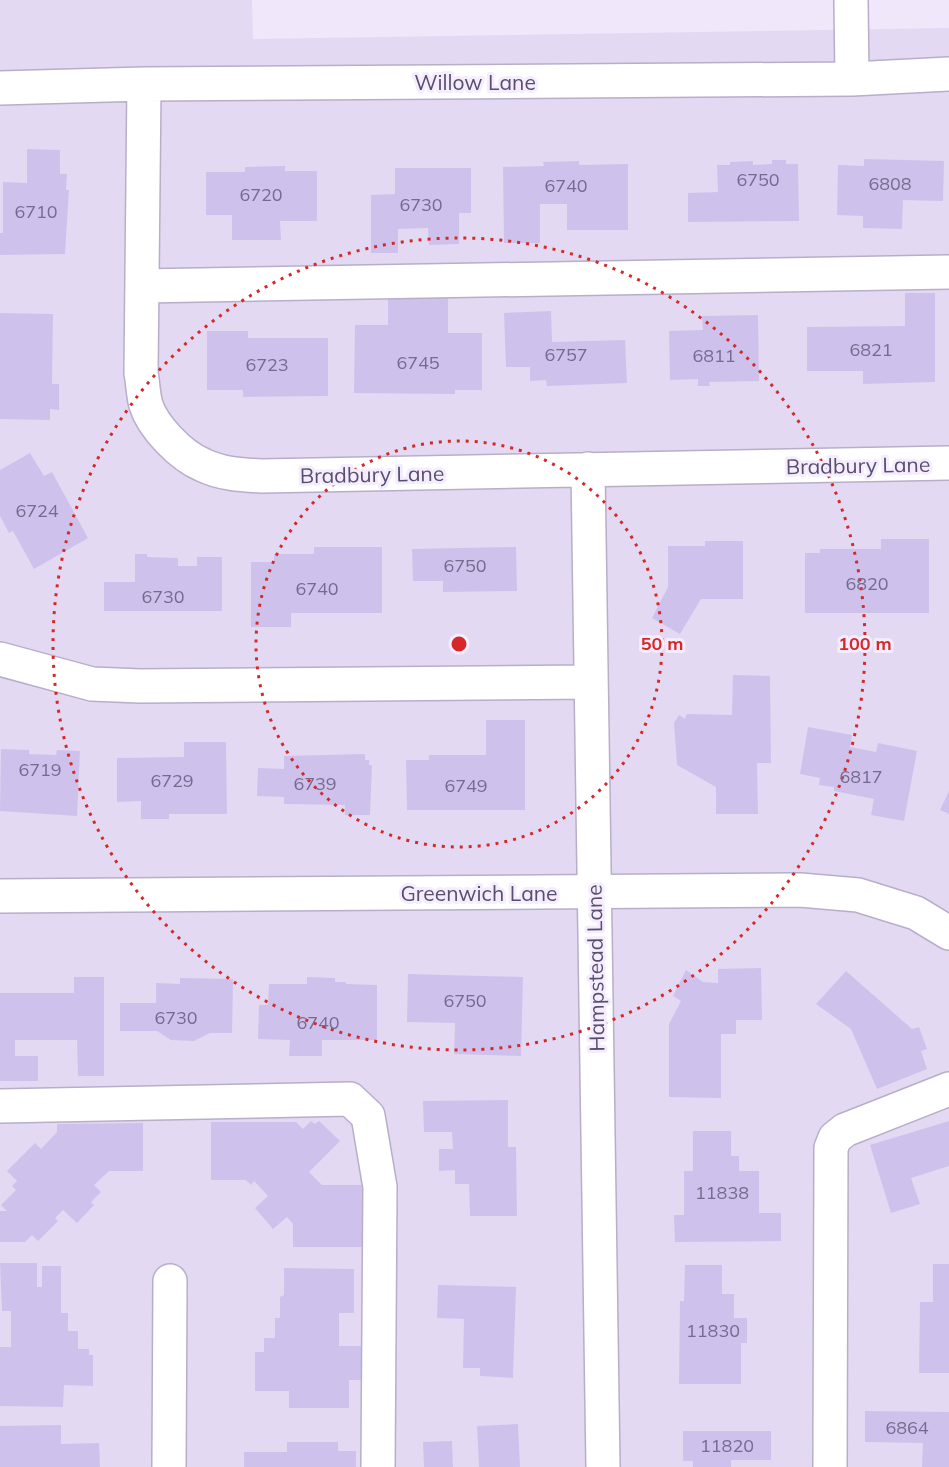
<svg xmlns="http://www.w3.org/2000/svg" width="949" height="1467" font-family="Mulish,sans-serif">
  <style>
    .residential { fill: #e4d9f2 }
    .building { fill: #cec2ec }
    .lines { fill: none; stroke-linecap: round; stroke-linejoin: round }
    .minor-casing { stroke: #b8aeca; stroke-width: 36 }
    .minor { stroke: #fff; stroke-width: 33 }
    .ring { fill: none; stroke: #d62828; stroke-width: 3; stroke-dasharray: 3 6 }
    .labels { text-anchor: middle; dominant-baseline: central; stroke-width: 6; stroke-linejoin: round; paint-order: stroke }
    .number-label { font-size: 18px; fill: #756b8f }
    .street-label { font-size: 21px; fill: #574e70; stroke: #f5edfd }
    .centre { fill: #d62828; stroke: #f5edfd; stroke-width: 3 }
    .ring-label { font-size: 18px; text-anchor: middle; font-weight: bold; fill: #d62828; stroke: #f5edfd; stroke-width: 6; stroke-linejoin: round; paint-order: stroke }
  </style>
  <rect width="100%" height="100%" fill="#f0e7fa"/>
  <path class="residential" d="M0,0H252L253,39L949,28V1467H0Z"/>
  <path class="building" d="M27,149L60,150V174H67L66,190H69L65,254L0,255V233H3V182L27,183Z
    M864,159L944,161L943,201L903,200L902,229L863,228V216L837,215L838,165L864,166Z
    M772,160H786V164H798L799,221L688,222V193L718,192L717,165H730V162L753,161V165L772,164Z
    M579,161V165L628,164V230H567V204H540V243H504L503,167L544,166L543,162Z
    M285,166V171H317V221H280L281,240H232V215H206V172H245V167Z
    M395,168H471V213H459V244L429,245L428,228L398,229V253H371V195L395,194Z
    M388,288H448V333H482V390H455V394L354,393L355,325H388Z
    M905,293H935V382L863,384V371H807V327L905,326Z
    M551,311L552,342L625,340L627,383L547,386L546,380L530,381V367H506L504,313Z
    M0,313L53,314L52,384H59V410L50,409V420L0,419Z
    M758,315L759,381L709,382L710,386H698V379L670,380L669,331L703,330L702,316Z
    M207,331H248V338H328V396L243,397V390H207Z
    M30,453L44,476L52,472L88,538L34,569L13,531L9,533L0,516V470Z
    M881,539H929V613H805V553H820V549H881Z
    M705,541H743V599H701L680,634L652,618L668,587V546H705Z
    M314,547H382V613H291V627H251V562H274V554H314Z
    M516,547L517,591L443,592V581H413L412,549Z
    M135,554H147V557L178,558V566H197V557H222V611H104V582H135Z
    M733,675L770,676L771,763H757L758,814H716V787L677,765L674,723L679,715L685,719L687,714L732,715Z
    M486,720H525V810H407L406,760H429V755H486Z
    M808,727L852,735L850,747L876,752L878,743L917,751L904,821L871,815L874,799L834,791V787L819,785L820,778L800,774Z
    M184,742H226L227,814H169V819H141V801L117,802V758L184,757Z
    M1,749L29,750V754L56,755L57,750L80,751L77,816L0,811Z
    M365,754V760H369V765H372L370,815H345V805L284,804V797L257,796L258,768L284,769V756Z
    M949,791V814L940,810Z
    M761,968L762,1020H736V1034H721V1098L669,1097V1024L681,1001L673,996L686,970L703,982L718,983V969Z
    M846,971L912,1029L919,1027L927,1049L921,1051L927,1069L877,1089L851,1029L816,1004Z
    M408,974L523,977L521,1056L454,1054L455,1023L407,1022Z
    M74,977H104V1076H78L77,1040H15V1056H38V1081H0V993H74Z
    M307,977L335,978V982H346V984L377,985V1040H322V1056H289L290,1040L258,1039L259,1005H268L269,984H307Z
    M180,978L233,979L232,1033H210L194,1041L171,1040L157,1031H120V1003H156V983L180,984Z
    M508,1100V1147H516L517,1216H470L469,1184H455V1170L439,1171V1149H453L452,1132H424L423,1101Z
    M311,1121L315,1124L319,1121L340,1141L309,1172L322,1185H365V1247H293V1224L287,1217L273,1229L255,1208L268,1196L254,1181L251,1185L246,1180H211V1122H296L303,1129Z
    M949,1121V1166L911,1178L920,1204L891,1213L870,1145Z
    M143,1123V1171H109L94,1185L101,1192L91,1202L94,1205L77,1223L63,1210L55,1218L58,1221L38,1241L32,1235L25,1242H0V1211H7L1,1205L16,1190L12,1186L17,1181L7,1171L35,1143L41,1149L57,1132V1124Z
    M693,1131H731V1156H739V1171H759V1213H781V1241L675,1242L674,1215H684V1171H693Z
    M0,1263H37V1287H42V1266H61V1313H68V1331H78V1349H89V1355H93V1386L64,1385L63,1407L0,1406V1347H11V1311H2Z
    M933,1264H949V1373H919L920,1302H933Z
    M685,1265H722V1294H734V1318H747V1343H741V1384H679L680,1301H684Z
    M284,1268L354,1269V1313H339V1346H363V1380H349V1408H289V1391H255V1352H264V1338H275V1318H280V1297L284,1295Z
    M438,1285L516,1287L513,1378L480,1376V1368H463L464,1319L437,1318Z
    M865,1411L949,1412V1467H922L923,1443L865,1442Z
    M518,1424L520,1467H479L477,1426Z
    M61,1425V1444L99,1443L100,1467H0V1426Z
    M683,1431H771V1460H731V1467H693V1461H683Z
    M452,1441L453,1467H424L423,1442Z
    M287,1442H338V1451H356V1467H244V1452H287Z"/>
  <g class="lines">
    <defs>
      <path id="minor" d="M851,0L852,79
        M144,84L141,373C143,383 143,395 146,405C153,427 181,456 203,465C221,474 242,475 262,476L949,463
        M0,88L144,84L852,79L949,74
        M142,286L949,272
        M588,469L603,1467
        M0,659L92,684L140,686L590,682
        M0,896L800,890L858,895L916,913L949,933
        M0,1106L350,1099L368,1116L380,1187L378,1467
        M169,1467L170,1281
        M830,1467L831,1148L835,1138L845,1130L949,1089"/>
    </defs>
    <use href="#minor" class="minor-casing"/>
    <use href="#minor" class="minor"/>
  </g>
  <g class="ring">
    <circle cx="459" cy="644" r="203"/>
    <circle cx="459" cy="644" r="406"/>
  </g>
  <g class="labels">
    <g class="number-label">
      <text x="758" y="179">6750</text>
      <text x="890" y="183">6808</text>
      <text x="566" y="185">6740</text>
      <text x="261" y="194">6720</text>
      <text x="421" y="204">6730</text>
      <text x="36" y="211">6710</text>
      <text x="871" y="349">6821</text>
      <text x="566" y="354">6757</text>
      <text x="714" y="355">6811</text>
      <text x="418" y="362">6745</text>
      <text x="267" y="364">6723</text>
      <text x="37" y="510">6724</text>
      <text x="465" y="565">6750</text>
      <text x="867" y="583">6820</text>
      <text x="317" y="588">6740</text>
      <text x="163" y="596">6730</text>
      <text x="40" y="769">6719</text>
      <text x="861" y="776">6817</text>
      <text x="172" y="780">6729</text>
      <text x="315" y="783">6739</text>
      <text x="466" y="785">6749</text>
      <text x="465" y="1000">6750</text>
      <text x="176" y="1017">6730</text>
      <text x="318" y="1022">6740</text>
      <text x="722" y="1192">11838</text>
      <text x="713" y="1330">11830</text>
      <text x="907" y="1427">6864</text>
      <text x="727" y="1445">11820</text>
    </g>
    <g class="street-label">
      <text x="475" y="82">Willow Lane</text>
      <text transform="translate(858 465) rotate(-1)">Bradbury Lane</text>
      <text transform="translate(372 474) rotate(-1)">Bradbury Lane</text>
      <text x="479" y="893">Greenwich Lane</text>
      <text transform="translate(595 968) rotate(-91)">Hampstead Lane</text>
    </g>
  </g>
  <circle cx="459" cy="644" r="9" class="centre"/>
  <g class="ring-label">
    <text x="662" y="650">50 m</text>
    <text x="865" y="650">100 m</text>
  </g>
</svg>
